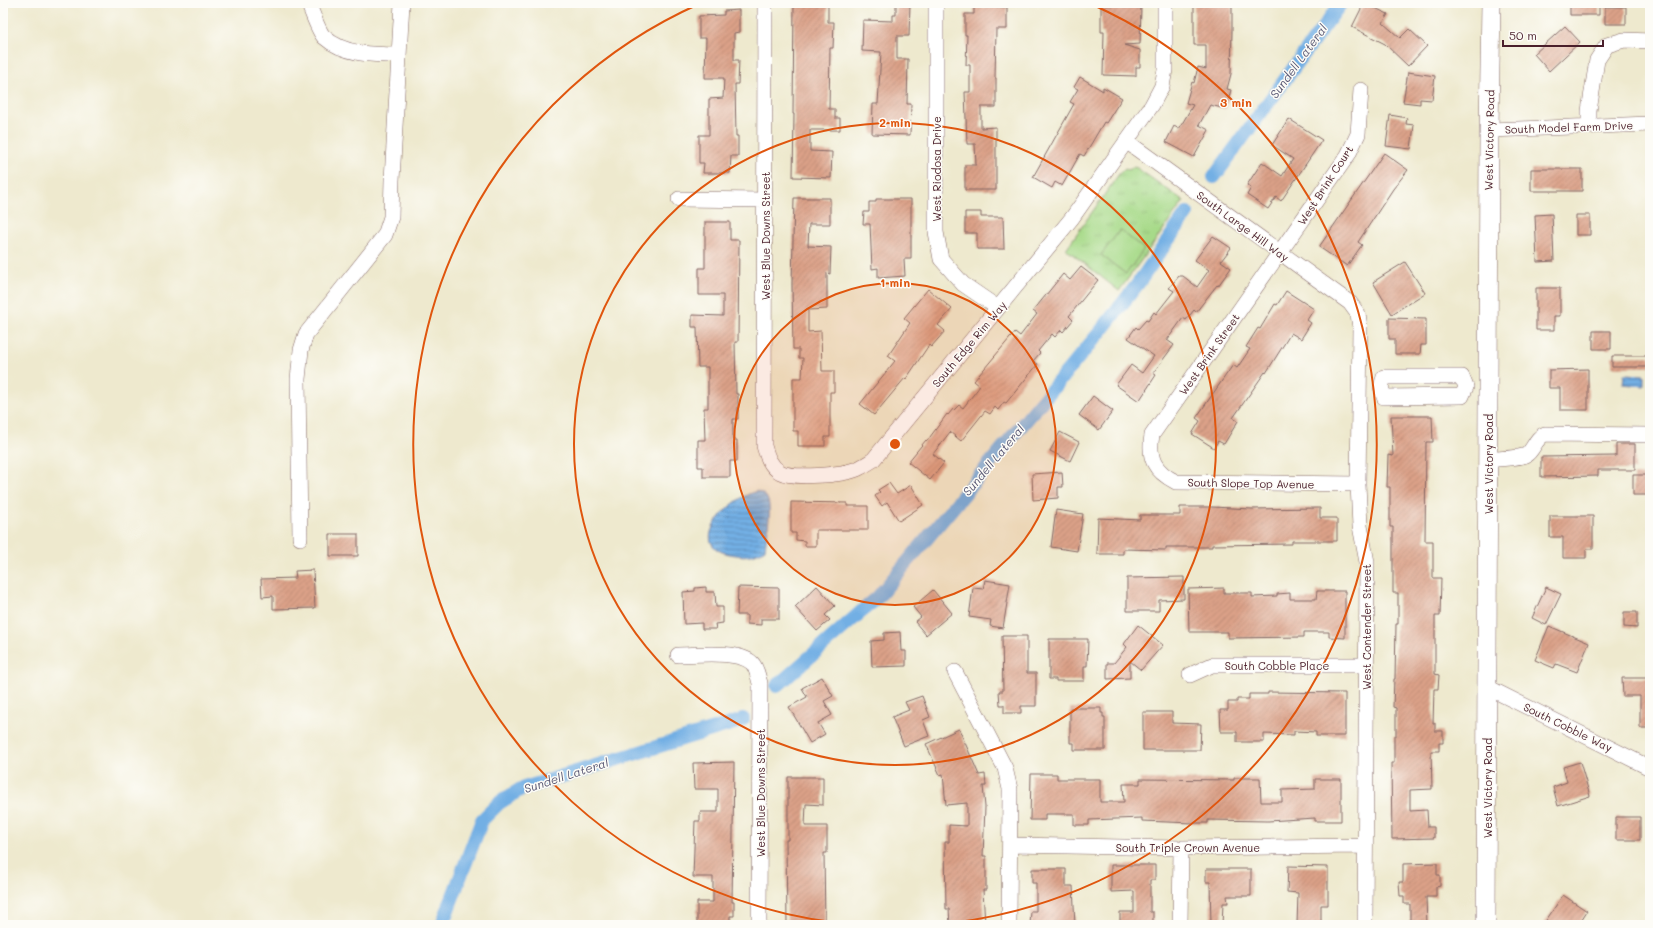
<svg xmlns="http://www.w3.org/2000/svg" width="1653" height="928" font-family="Mali,sans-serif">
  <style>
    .park { fill: url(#park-tufts); stroke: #787c5a }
    .pitch { fill: #a7da89; stroke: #787c5a }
    .water { fill: url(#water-rules); stroke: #5e6788 }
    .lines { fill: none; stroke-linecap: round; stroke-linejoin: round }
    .canal { stroke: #72afe4; stroke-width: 14 }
    .building { fill: url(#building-hatch) }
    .minor-casing { stroke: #836664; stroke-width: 16 }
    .major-casing { stroke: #836664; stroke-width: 20 }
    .minor { stroke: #fff; stroke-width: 15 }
    .major { stroke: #fff; stroke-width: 19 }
    .ring { fill: none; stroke: #e0560e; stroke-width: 2 }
    .labels { text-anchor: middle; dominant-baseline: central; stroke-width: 3; stroke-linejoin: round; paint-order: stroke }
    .street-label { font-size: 11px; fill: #4a1f2b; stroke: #fdfcf7 }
    .water-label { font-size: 12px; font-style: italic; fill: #5a5975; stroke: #fdfcf7 }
    .centre { fill: #e0560e; stroke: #fdfcf7; stroke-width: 2 }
    .ring-label { font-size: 12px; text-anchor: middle; font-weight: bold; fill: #e0560e; stroke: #fdfcf7; stroke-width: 3; stroke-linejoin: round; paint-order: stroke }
  </style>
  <defs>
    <pattern id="park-tufts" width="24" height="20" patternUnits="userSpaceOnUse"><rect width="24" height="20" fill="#a7da89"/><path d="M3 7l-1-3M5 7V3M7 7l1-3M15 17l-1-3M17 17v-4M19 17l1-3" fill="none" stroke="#91bb76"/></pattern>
    <pattern id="water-rules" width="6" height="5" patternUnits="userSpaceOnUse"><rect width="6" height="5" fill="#72afe4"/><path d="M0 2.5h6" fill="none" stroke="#608eb9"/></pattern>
    <pattern id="building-hatch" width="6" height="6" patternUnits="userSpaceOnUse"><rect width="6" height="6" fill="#dba188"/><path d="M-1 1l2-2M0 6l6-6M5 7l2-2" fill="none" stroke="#b4836f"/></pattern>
  </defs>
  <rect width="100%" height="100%" fill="#fdfcf7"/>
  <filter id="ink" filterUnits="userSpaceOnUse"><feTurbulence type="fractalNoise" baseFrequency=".025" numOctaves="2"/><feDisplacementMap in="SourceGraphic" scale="8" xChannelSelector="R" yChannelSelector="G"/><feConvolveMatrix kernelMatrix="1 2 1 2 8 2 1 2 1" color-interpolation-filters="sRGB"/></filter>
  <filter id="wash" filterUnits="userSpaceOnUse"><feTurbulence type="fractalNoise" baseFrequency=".012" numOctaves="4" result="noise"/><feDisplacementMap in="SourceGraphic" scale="16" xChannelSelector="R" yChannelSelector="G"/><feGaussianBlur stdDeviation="0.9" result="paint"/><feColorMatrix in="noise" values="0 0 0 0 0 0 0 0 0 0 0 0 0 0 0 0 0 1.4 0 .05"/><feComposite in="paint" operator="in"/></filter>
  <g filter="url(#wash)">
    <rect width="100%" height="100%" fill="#eee9ce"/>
    <path class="park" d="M1134,166L1184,201L1119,291L1066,249L1119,174L1125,168L1129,170Z"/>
    <path class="pitch" d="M1120,230L1144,249L1126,274L1101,255Z"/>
    <path class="water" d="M1624,374L1644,375V386L1623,384Z
      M757,491C761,493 765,494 767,498C773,508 766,537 765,549C756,555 746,557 736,555C680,549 729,498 757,491Z"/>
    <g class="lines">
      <path class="canal" d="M1214,177L1341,3
        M777,686L878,597L1100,332L1137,285L1187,213
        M442,925L482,820L499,803L521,789L740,721L743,719"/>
    </g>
    <g id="blocks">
      <path class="building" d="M794,3H828V22H834L833,48H830L829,109H835V118H840V130H810V151L832,152L831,178L793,177L794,114H793Z
        M896,3H910L909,36H897V59H908L907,104H911L910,135L872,134L873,104H878L881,52L862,51L863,20L893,21V15H896Z
        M1194,3H1232V29L1231,74L1227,89L1231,90L1226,109L1210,105L1199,125L1209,130L1194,157L1166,142L1174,126L1179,129L1193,105L1186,103L1192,82L1194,83L1198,67L1206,69V45H1194Z
        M1364,3L1388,14L1383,23L1400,38L1409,29L1427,46L1408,66L1385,44L1352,27Z
        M1570,4H1599V15H1570Z
        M1101,5H1141L1140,44L1124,45L1140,50V67H1136V76L1103,75L1104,32H1101Z
        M974,7H1007V29H996L995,78H996V107H981V128L996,127V190H965V165H976L975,144H967L965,92H970V65H966L967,35H965V14H974Z
        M1605,7H1626V24H1605Z
        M739,10V32L734,33V60H739L738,84H735L736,136H738V156H731L730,173H703L704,163H699V135H709V99L723,98L724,78H705L706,38H699V16L724,15V11Z
        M1565,26L1580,42L1549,71L1534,54Z
        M1408,72L1435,76L1432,100L1420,99V104L1403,102Z
        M1080,77L1103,91V87L1122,98L1106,123L1104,122L1084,156L1080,154L1062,186L1055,182L1052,188L1033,177L1074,104L1070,102L1078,89L1074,87Z
        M1390,115L1407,118L1406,124L1414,125L1411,149L1386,146Z
        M1289,119L1322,140L1281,201L1276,197L1268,209L1247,195L1251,188L1247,185L1262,162L1282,176L1293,159L1272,145Z
        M1384,153L1408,170L1393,189L1358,242L1362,245L1347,266L1319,247Z
        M1531,169H1582V191H1531Z
        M794,198H830V224H809L808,246L831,247L830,274L827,273V309L808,310V332L821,331L822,371H834V392H830V437H825V446H798V431H793V378H802L803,358H799V349H793L792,284Z
        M876,199H911V259H904L905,276L878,278V268L872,269L870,224H863L864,212H869V202H876Z
        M965,212H981V217H1003L1004,249H977V233H965Z
        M1552,214L1554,261L1537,262L1535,215Z
        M1576,215H1590V235H1576Z
        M705,222H730V240H739L738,342H735L736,394H738V419H733V440H737V461H730V477H703V467H698V440H705L704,408H708V367H698L697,327H692V315L723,316V295H699V268H705Z
        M1213,236L1231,248L1221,261L1231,268L1218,286L1217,285L1196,312L1194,310L1186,320L1183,318L1167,340L1174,345L1153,373L1156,375L1139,401L1116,385L1131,365L1142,373L1154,356L1128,338L1136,327L1138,329L1146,320L1148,321L1154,312L1156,314L1174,291L1169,288L1179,276H1183L1197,287L1209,270L1195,260Z
        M1405,262L1425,293L1392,314L1373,282Z
        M1081,267L1098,280L1069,316L1073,320L1063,332L1061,330L1055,337L1052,334L1038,351L1040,353L1033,361L1038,364L1006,403L1004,402L998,410L995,407L990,414L985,411L961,441L950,432L933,454L944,463L930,480L908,462L926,440L927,441L947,414L948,415L953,409L954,410L959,405L963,408L980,386L974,381L1015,332L1020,336L1037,314L1033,311L1063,274L1070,280Z
        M1536,288H1560V316H1554V330H1536Z
        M928,289L952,309L938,325L945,331L931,347L929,345L906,379L905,378L874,415L860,404L895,361L888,356L910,323L904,318Z
        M1286,291L1314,309L1307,320L1311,323L1301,339L1291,333L1266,373L1265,372L1233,418L1238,421L1224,444L1218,441L1214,448L1192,434L1200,421L1196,418L1233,365L1237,368L1250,349L1246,347L1258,328L1260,329L1275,304L1277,305Z
        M1389,318L1426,319V345H1421L1420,354H1395V339H1389Z
        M1593,331H1611V349H1593Z
        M1612,356H1650V367H1612Z
        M1588,369V410H1560V388H1549V370Z
        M1093,396L1113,411L1099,430L1079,415Z
        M1391,416H1432L1433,442H1426L1425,541H1433V578H1441L1440,616H1435V674L1439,675L1438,689H1434L1433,723H1435V731H1443V743H1439V751H1431L1432,789L1410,790V811L1427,810L1428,827H1434V838L1392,839L1391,763H1394V736H1396V708L1393,707L1394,679H1395L1396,624H1398V593H1393V527H1390V487H1387L1388,455L1393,456Z
        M1060,432L1079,442L1070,461L1050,451Z
        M1616,444H1635V470H1598V476L1541,477V457L1616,456Z
        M1062,472L1063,487H1058V498L1033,500L1032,474Z
        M1633,475H1650V495H1633Z
        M889,483L897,494L911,485L923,505L899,521L887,502L882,506L875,496L880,492L878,490Z
        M791,502L847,503V506H868V530H816V546H805V541L796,540V533H791Z
        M1180,507H1212L1252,509L1320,508V518H1337V541H1292V544L1212,545V547H1166V550L1123,549V554H1097L1098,518L1140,520V515H1180Z
        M1056,510L1083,514L1077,551L1051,547Z
        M1550,516H1593V549H1586V558H1563V537H1550Z
        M330,534H358V556H330Z
        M313,570L315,608L273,609V596L262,597L261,579L296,578L295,571Z
        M1184,577V599L1159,600V611H1127V578Z
        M985,580L1010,584L1003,628L990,626L991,620L969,617L973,588L983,589Z
        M817,586L835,606L825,615L830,620L817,631L795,607Z
        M706,587V592H715L716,607H723V623L715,624L716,629H702V623L684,624L683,592L695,591V588Z
        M738,587L779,588V619H761V625L747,624V615H737Z
        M1546,587L1561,594L1546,625L1532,618Z
        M1224,588V593H1252V597L1277,596V594L1290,593V599H1316L1317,591H1345V638L1329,637V632H1304V637L1228,638V632H1189L1188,589Z
        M933,590L952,613L926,635L915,622L921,617L913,607Z
        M1624,612H1637V628L1624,627Z
        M1138,625L1163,645L1141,670L1130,661V678L1107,679V663H1114L1127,647L1124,644Z
        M1549,626L1589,643L1577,672L1556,664L1554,668L1535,660Z
        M900,632L901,651H906V666L872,667L871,641L884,640V633Z
        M1002,636H1027V673H1036V706H1021V713H1004V705H1000L999,691H1003Z
        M1049,639H1088L1087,666H1084V681H1056V679H1049Z
        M822,677L833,696L824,701L832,715L818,723L825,734L810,743L789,707L807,697L802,688Z
        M1622,678H1650V728H1640V696H1623Z
        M1268,692L1345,693V736H1316V732L1294,731V735L1264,734V742H1237V732H1221L1220,710H1228V702H1237V699H1249V694H1268Z
        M922,696L930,717L923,720L929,736L904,746L892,717L909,710L905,702Z
        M1070,708H1101V713H1103V717H1105V750H1074V743H1070Z
        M1143,712H1172V723L1201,724L1200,750H1143Z
        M959,729L979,775L985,774L986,786H983L985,807L983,856H986V890H983L985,925H950L949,909H946L945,842H949V825L967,826V803L946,805L943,774L940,775L926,744Z
        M734,762L732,902H734V916H730V925H697V902H713V877H693L695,821H700V812H718V789H694L693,763Z
        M1580,762L1590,796L1558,806L1553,787L1567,782L1563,767Z
        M1031,774H1057V779H1100V802H1124L1123,784H1140V779L1234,780V778H1260L1261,802H1282V790L1315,789V779H1341V821H1315V818L1268,821L1208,820V823H1193L1142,821V818L1089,820V825H1074V814H1045V820H1030Z
        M788,777H823V805L806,804L805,826H827V853H824L825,925H787L786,840H788Z
        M1616,817H1640V840H1616Z
        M1437,863V875H1440V886L1436,887V897H1426L1427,925H1410V904H1404V896H1400L1399,882H1403V864Z
        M1111,865H1155V880H1150V912H1153V925H1120V912H1134V891L1111,892Z
        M1288,866L1328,867V905H1321V925H1297L1298,893L1287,892Z
        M1032,869H1066V886H1073L1075,925H1030L1031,911H1036V883H1032Z
        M1206,869H1251V896H1227L1228,903H1223L1222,925H1211L1210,882H1206Z
        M1563,895L1587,911L1578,925H1543Z"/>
    </g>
  </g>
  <g filter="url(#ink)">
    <use href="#blocks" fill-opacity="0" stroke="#836664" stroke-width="1"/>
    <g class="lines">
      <defs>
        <path id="minor" d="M308,3C312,11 318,31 324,37C344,55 374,55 399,55
          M765,3L764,446C767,456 770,466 780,472C793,479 842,475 857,469C862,467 868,463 873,460L1072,218L1152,105L1162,86L1165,70V3
          M936,3V232L941,259L963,284L998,308
          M1589,126V111L1597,60L1607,45L1624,40L1650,41
          M1489,130L1650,124
          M1126,141L1350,303L1358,314L1360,327L1358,484L1360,526L1367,562L1365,925
          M679,199L765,200
          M1384,377H1462L1466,387L1462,396L1384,397L1381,387Z
          M1488,460C1495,459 1520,458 1526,455C1534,450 1535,438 1545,434L1650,435
          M1358,484L1176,482C1154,471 1148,458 1152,435L1348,155L1358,134L1361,90
          M300,538L298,379L301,350L306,334L385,235L391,217L392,180L402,3
          M678,655C697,655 738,650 752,663C757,668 758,677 760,683L759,925
          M955,672L1005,768L1010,789L1009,925
          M1190,675L1212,665H1366
          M1487,687L1650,768
          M1010,845L1181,848L1365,846
          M1180,925L1181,848"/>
        <path id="major" d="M1486,925L1489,130L1491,3"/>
      </defs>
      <use href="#minor" class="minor-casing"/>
      <use href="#major" class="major-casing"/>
      <use href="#minor" class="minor"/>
      <use href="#major" class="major"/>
    </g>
  </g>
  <circle cx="895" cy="444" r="161" fill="#e0560e" fill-opacity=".12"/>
  <g class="ring">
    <circle cx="895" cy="444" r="161"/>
    <circle cx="895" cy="444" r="321"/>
    <path d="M861 925A482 482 0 0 1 699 4M1091 4A482 482 0 0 1 929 925"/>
  </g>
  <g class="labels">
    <g class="street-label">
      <text transform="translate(1569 127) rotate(-2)">South Model Farm Drive</text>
      <text transform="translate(1489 140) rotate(-89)">West Victory Road</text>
      <text transform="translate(936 169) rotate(-90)">West Riodosa Drive</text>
      <text transform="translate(1325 185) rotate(-57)">West Brink Court</text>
      <text transform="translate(1243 226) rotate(36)">South Large Hill Way</text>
      <text transform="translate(765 236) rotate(-90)">West Blue Downs Street</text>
      <text transform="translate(969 344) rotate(-50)">South Edge Rim Way</text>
      <text transform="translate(1209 354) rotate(-55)">West Brink Street</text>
      <text transform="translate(1488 464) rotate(-90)">West Victory Road</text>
      <text transform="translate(1251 483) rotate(1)">South Slope Top Avenue</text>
      <text transform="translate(1366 627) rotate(-90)">West Contender Street</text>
      <text x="1277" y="665">South Cobble Place</text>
      <text transform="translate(1568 727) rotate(26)">South Cobble Way</text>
      <text transform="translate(1487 788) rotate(-90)">West Victory Road</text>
      <text transform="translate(760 793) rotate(-90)">West Blue Downs Street</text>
      <text x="1188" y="847">South Triple Crown Avenue</text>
    </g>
    <g class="water-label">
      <text transform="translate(1298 61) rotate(-54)">Sundell Lateral</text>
      <text transform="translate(993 460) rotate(-50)">Sundell Lateral</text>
      <text transform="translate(566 775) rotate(-18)">Sundell Lateral</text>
    </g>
  </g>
  <circle cx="895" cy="444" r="6" class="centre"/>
  <g class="ring-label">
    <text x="1236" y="107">3 min</text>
    <text x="895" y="127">2 min</text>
    <text x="895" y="287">1 min</text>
  </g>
  <rect width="1653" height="928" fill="none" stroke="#fdfcf7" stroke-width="16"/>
  <path d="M1503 40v6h100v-6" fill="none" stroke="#4a1f2b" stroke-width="2"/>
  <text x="1509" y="40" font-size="12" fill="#4a1f2b" stroke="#fdfcf7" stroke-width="3" paint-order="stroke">50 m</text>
</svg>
